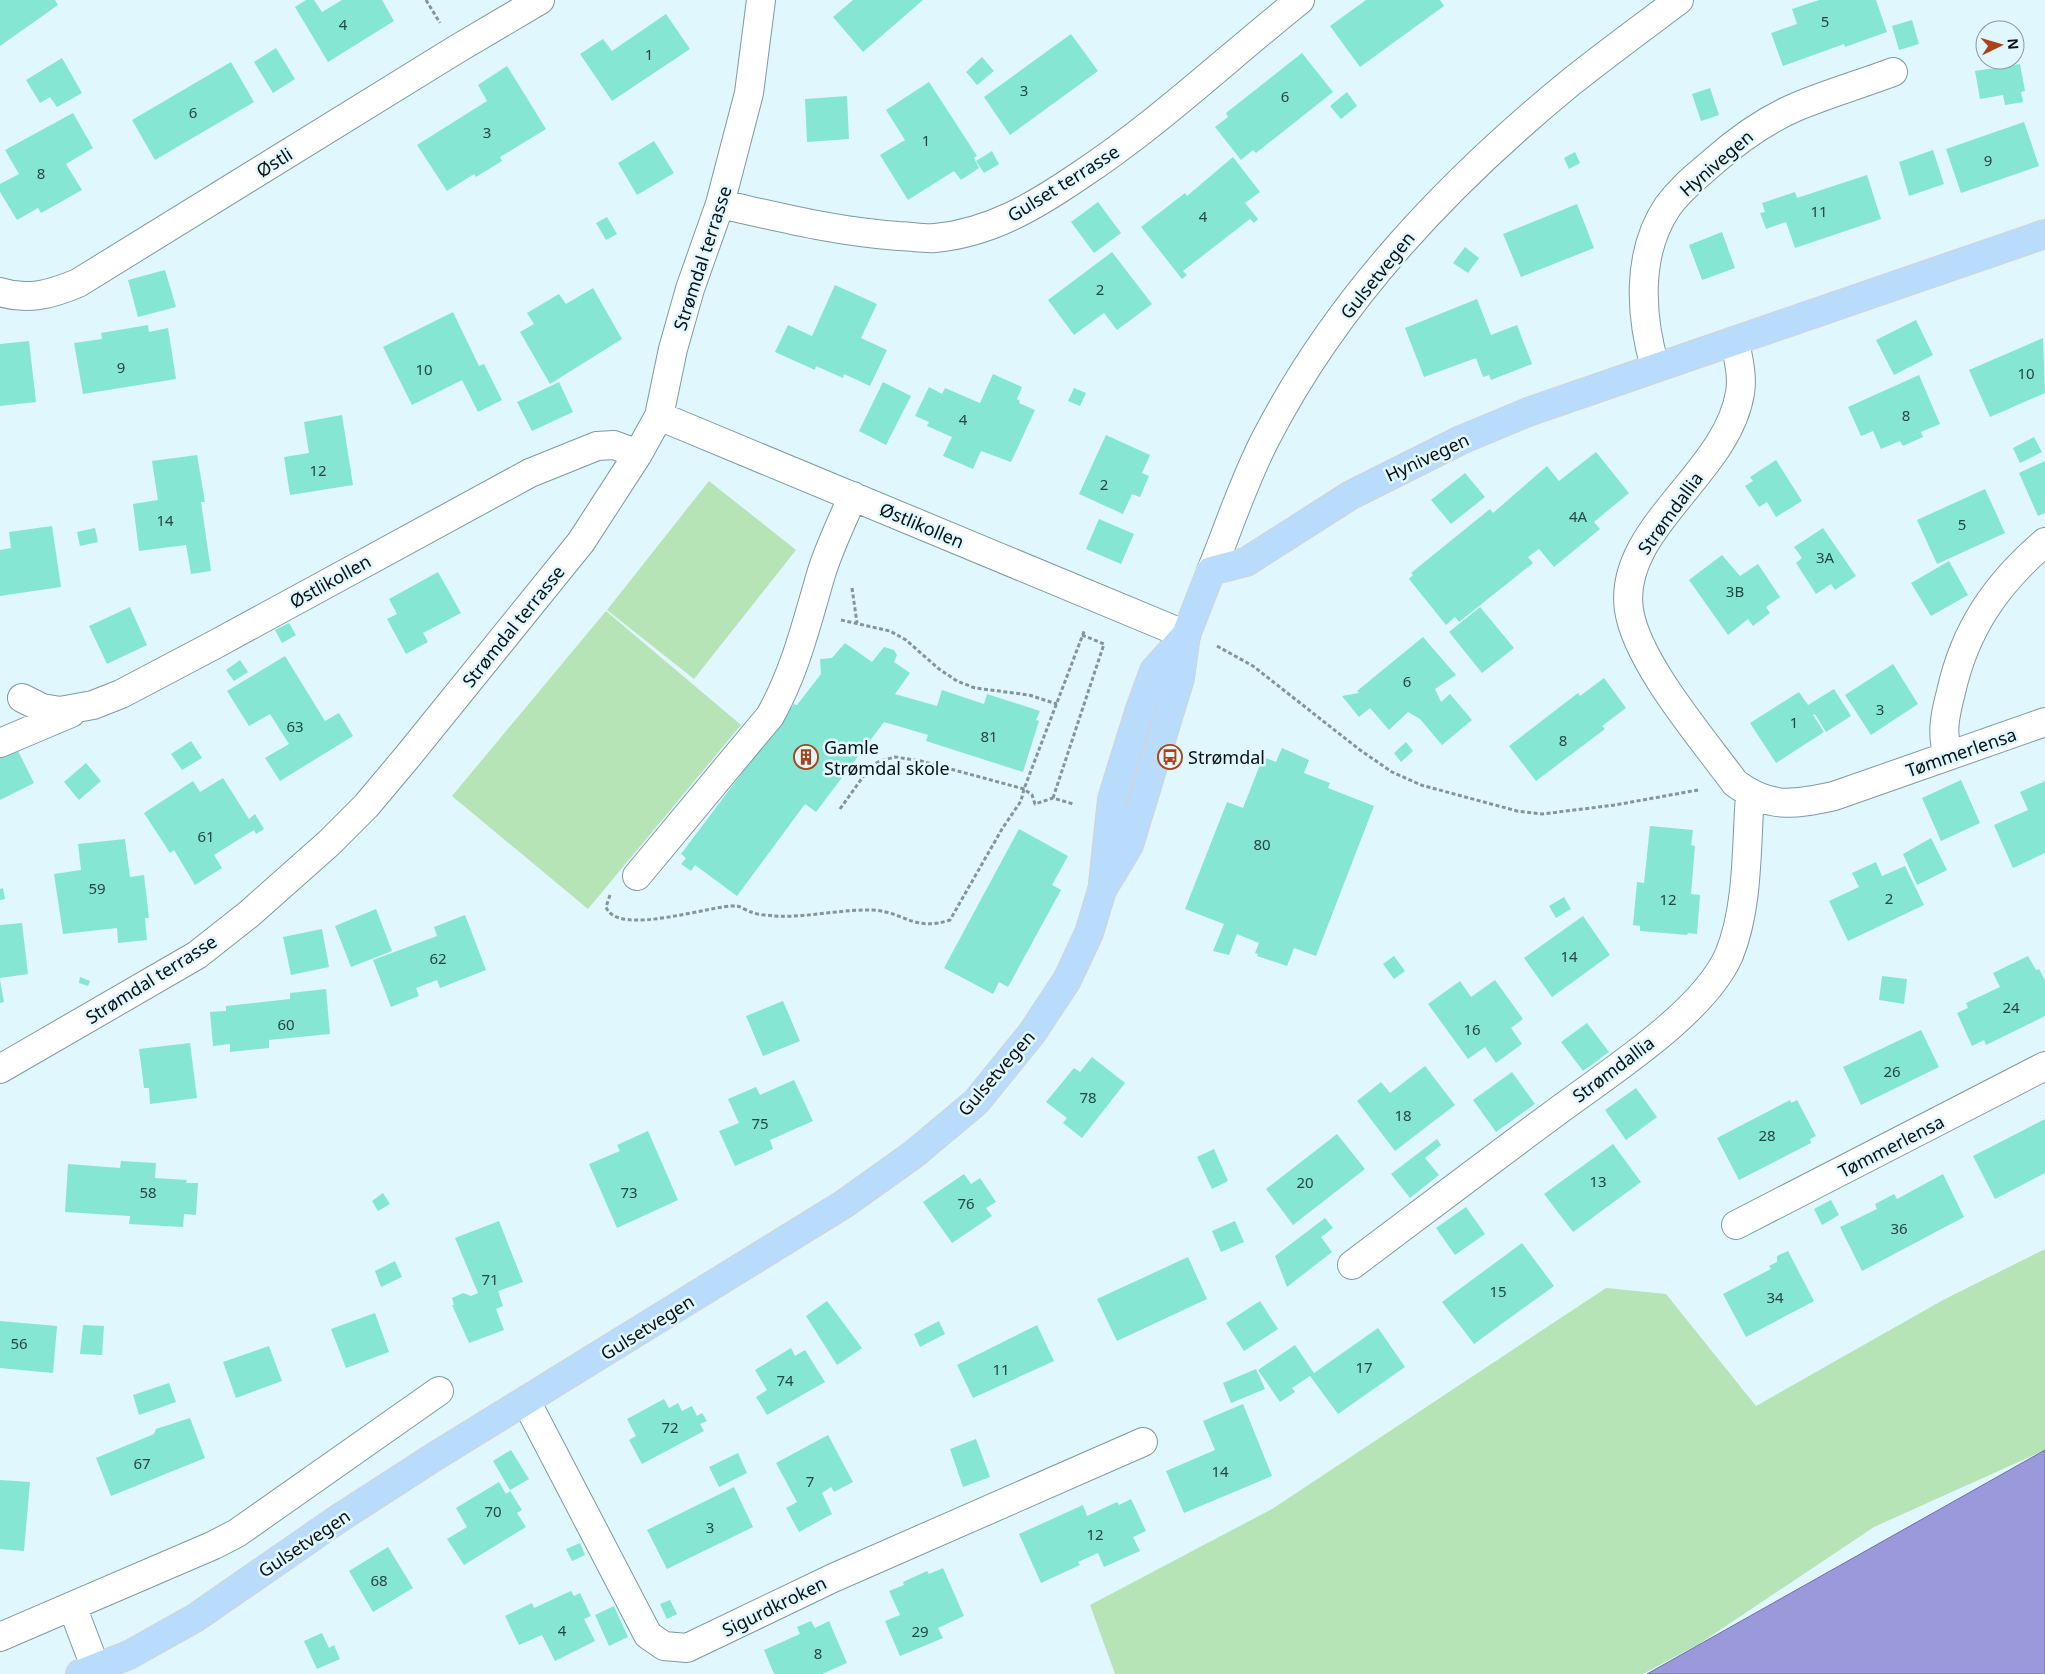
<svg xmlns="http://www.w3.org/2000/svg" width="2045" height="1674" font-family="'Noto Sans',sans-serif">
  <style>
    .green { fill: #b7e4b7 }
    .water { fill: #9999dc; stroke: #6d70a0 }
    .building { fill: #85e6d3 }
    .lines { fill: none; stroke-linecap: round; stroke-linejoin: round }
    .minor-casing { stroke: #7e9aa0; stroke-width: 30 }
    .major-casing { stroke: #d2d4d5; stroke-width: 30 }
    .path { stroke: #84959a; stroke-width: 3; stroke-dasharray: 4 2.5; stroke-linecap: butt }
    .minor { stroke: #fff; stroke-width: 28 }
    .major { stroke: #b9dbfc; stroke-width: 28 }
    .labels { text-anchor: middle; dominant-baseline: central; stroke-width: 5; stroke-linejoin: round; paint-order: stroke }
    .number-label { font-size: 15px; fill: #264643 }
    .street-label { font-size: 18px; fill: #061013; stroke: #e0f7fd }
    .poi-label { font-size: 18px; fill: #061013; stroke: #e0f7fd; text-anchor: start }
  </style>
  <rect width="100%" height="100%" fill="#e0f7fd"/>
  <path class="green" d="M709,481L796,550L694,679L607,610Z
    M606,611L741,725L588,909L452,796Z
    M2045,1249V1450L1874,1527L1699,1644L1643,1674H1115L1090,1605L1272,1509L1606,1288L1666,1294L1756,1406L1943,1300Z"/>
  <path class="water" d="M2045,1450V1674H1647Z"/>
  <path class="building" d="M0,0H55L58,5L0,46Z
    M306,0H314L322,12L342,0H382L394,21L328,62L295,7Z
    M853,0H923L863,52L833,17Z
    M1366,0H1440L1444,6L1360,67L1330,26Z
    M1819,0H1876L1887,32L1845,47L1844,44L1783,66L1771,33L1797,24L1792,9Z
    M666,14L690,49L612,101L580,54L603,39L612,51Z
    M1912,20L1919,44L1899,50L1892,26Z
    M1071,34L1098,71L1010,135L984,97Z
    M276,48L295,79L273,93L254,62Z
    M1302,53L1333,92L1256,153L1253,150L1241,160L1215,127L1228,117L1226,113Z
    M982,57L994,71L977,85L966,72Z
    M62,58L82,93L57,107L50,97L40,103L26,80Z
    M231,62L254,102L155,160L132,120Z
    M2020,64L2025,91L2021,92L2023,102L2005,105L2003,95L1980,99L1975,71Z
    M507,66L546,129L500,157L502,161L476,177L474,174L447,191L417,145L487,101L478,85Z
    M929,82L977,156L974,158L979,168L961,180L954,171L908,200L880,155L905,140L886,110Z
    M1710,88L1719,115L1701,121L1692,94Z
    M1347,92L1357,106L1341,119L1330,106Z
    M847,96L849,139L807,142L805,99Z
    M73,113L93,148L66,164L82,190L41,213L38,208L17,220L0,192V184L19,174L5,150Z
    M2024,122L2039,166L1961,193L1946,149Z
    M654,141L674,173L637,195L618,163Z
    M1933,150L1944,184L1909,196L1899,162Z
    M992,151L999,164L984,173L976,161Z
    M1575,152L1580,163L1569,169L1564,158Z
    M1233,157L1260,192L1245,203L1258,219L1254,223L1250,219L1183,271L1187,275L1182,279L1141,227L1185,193L1187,196Z
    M1867,175L1881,219L1795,248L1786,222L1766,229L1760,213L1765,212L1762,203L1795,192L1797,198Z
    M1098,202L1121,233L1094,253L1071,222Z
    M1577,204L1594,248L1521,277L1503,234Z
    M607,217L617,234L606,240L596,223Z
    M1722,232L1735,268L1702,280L1689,245Z
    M1465,247L1479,258L1468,273L1453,263Z
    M1112,252L1152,304L1117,330L1104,313L1074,335L1048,300Z
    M165,270L176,307L138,317L128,280Z
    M835,285L877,304L861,338L887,350L870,386L844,374L843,378L816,366L815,370L775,352L788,325L812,336Z
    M593,288L622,339L550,384L520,332L534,324L527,313L559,294L566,304Z
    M1477,299L1491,335L1517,325L1532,364L1491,380L1489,375L1483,377L1476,358L1424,377L1405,328Z
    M453,312L479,366L484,364L502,400L478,412L462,380L412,405L383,347Z
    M1916,320L1933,355L1894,375L1876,340Z
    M148,325L149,332L168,328L176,379L83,394L74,343L102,339L101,333Z
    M2043,338L2045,393L1990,417L1969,370Z
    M29,341L36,402L0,406V344Z
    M993,374L1022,387L1017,399L1020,401L1019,403L1035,410L1011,462L981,451L973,469L943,456L952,437L927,426L929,422L915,416L929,387L942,394L945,388L980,403Z
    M1919,375L1940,424L1921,432L1923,437L1903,446L1900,441L1881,449L1873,431L1861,436L1848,407Z
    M559,382L573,412L532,431L517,402Z
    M883,382L911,396L886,445L859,431Z
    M1074,388L1086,393L1080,406L1068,401Z
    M342,415L353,485L290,495L284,457L309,453L304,422Z
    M1106,435L1150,455L1142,473L1149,476L1140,497L1132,494L1123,514L1079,494Z
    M2034,437L2042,452L2020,463L2013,448Z
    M1596,452L1629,493L1594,522L1600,529L1554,567L1539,549L1528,557L1533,563L1459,622L1455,617L1446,625L1409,579L1413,575L1411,573L1490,509L1493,513L1547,466L1559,481Z
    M197,455L205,502H201L211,571L191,574L186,545L139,551L133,504L158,500L152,461Z
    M1776,460L1802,501L1776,517L1767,502L1759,507L1745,486L1753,481L1750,477Z
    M2045,461V513L2038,516L2019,473Z
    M1465,473L1485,497L1451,524L1431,500Z
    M1985,489L2005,533L1937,564L1917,520Z
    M1099,519L1134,534L1121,564L1086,549Z
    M52,526L61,587L0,596V550L11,548L9,532Z
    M95,528L98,542L80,546L77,532Z
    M1823,528L1856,576L1835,590L1831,584L1816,594L1796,563L1802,558L1794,547Z
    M1722,555L1740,576L1758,564L1780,597L1766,607L1770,613L1753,626L1748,619L1728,635L1689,580Z
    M1949,561L1968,595L1931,616L1911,583Z
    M438,572L461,613L423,633L428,642L406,654L387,619L397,614L389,599Z
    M130,607L147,645L107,664L89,626Z
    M1480,607L1514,648L1482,673L1449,632Z
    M289,623L296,635L282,643L275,630Z
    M1423,637L1456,675L1435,689L1441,702L1450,694L1472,720L1442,745L1420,719L1408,712L1389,730L1370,708L1359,717L1342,696L1359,693L1357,691Z
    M845,643L872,662L884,647L894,650L897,655L894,662L910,673L895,694L937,706L942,690L984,704L987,694L1040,711L1036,720L1039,721L1023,772L926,741L928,735L884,722L816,812L805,804L737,896L695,865L691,871L681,864L686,858L681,854L794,704L797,705L821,674L820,659L832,658Z
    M285,656L325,721L339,713L353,736L280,781L265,758L289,744L270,714L249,726L227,691Z
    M240,660L248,672L234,681L226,670Z
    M1893,664L1918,704L1871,735L1845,695Z
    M1604,678L1626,708L1602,726L1605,729L1536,781L1509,746L1578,693L1580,696Z
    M1834,689L1851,716L1826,732L1815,714L1813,715L1824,732L1776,763L1750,723L1799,692L1808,705Z
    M191,741L202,758L182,770L171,754Z
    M1406,742L1413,751L1401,762L1394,753Z
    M1282,748L1309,760L1304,773L1330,783L1328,788L1374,806L1316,956L1294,948L1287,966L1257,956L1258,954L1255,953L1259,943L1237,934L1229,955L1213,951L1224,924L1185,909L1227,802L1243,808L1263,757L1276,762Z
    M17,749L34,783L0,800V757Z
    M86,763L101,781L79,800L64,782Z
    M223,778L249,819L255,814L264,829L256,834L254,830L214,855L222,868L195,885L174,850L170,853L144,813L193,781L200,792Z
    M1961,780L1980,823L1941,841L1922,798Z
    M2045,781V853L2013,868L1994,825L2028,810L2020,792Z
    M1650,826L1693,830L1691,845L1695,846L1691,894L1700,895L1697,934L1688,933L1687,935L1640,931V926L1633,925L1637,882L1644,883Z
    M1019,829L1068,856L1052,885L1061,890L1008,987L999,982L993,994L944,968Z
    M1931,838L1947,870L1917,885L1903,854Z
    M125,839L130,877L144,875L149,918H145L147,940L118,943L117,928L63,934L54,874L81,870L78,844Z
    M1876,862L1882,876L1905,866L1924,905L1848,941L1829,901L1859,887L1852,873Z
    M3,888L5,899L0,900V889Z
    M1564,897L1571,909L1556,918L1549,906Z
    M376,909L392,951L351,967L335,926Z
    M465,915L486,970L440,988L437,980L416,988L419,996L391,1007L373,960L437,936L434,927Z
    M1583,916L1610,955L1552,997L1524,958Z
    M22,923L28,974L0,978V925Z
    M322,929L329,967L291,975L283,937Z
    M1394,956L1405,971L1394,979L1383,964Z
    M2028,956L2036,970L2039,969L2045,980V1016L1986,1045L1984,1040L1972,1046L1957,1013L1968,1008L1966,1003L2000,987L1993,973Z
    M1882,976L1907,979L1904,1004L1879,1000Z
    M80,977L90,981L88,986L79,983Z
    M0,980L4,1002L0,1003Z
    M1495,980L1523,1019L1511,1028L1522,1044L1496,1063L1485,1047L1468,1059L1428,1004L1460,981L1471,997Z
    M326,989L330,1034L269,1040V1048L230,1052V1044L213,1046L210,1012L226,1011V1006L290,999V993Z
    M783,1001L800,1041L763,1056L746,1016Z
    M1587,1023L1609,1052L1583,1071L1561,1042Z
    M1921,1030L1939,1067L1861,1105L1843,1067Z
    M190,1043L197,1098L150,1104L149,1088H144L139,1049Z
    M1092,1057L1125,1083L1082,1138L1063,1123L1067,1118L1046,1102L1074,1068L1080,1072Z
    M1425,1066L1455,1105L1395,1151L1357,1101L1381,1082L1390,1093Z
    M1512,1072L1535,1104L1496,1132L1473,1100Z
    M794,1080L813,1121L770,1140L773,1149L735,1166L719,1131L739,1123L728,1099L756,1087L760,1095Z
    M1636,1088L1657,1117L1626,1140L1605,1110Z
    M1790,1100L1791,1103L1797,1100L1816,1136L1810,1139L1811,1143L1739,1180L1717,1138Z
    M2045,1119V1173L1995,1199L1973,1156Z
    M648,1131L678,1200L617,1228L589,1164L620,1151L617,1145Z
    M1337,1134L1365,1169L1293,1225L1266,1189Z
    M1437,1139L1441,1145L1425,1158L1439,1175L1410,1198L1391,1174Z
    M1613,1144L1641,1182L1573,1232L1544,1194Z
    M1214,1149L1228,1181L1212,1189L1197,1157Z
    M121,1161L156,1163L155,1178L187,1180L186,1183H198L196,1215L184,1214L183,1227L129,1224L130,1216L65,1212L68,1164L120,1168Z
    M964,1174L971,1184L980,1178L996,1202L986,1208L992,1216L952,1243L923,1202Z
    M1943,1174L1964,1217L1862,1271L1840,1227L1877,1209L1875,1204L1894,1194L1897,1199Z
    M383,1193L390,1204L378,1211L372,1201Z
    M1831,1200L1839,1215L1822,1225L1814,1209Z
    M1466,1207L1485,1234L1455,1255L1436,1228Z
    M1325,1218L1333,1228L1321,1237L1332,1252L1287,1287L1275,1256Z
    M499,1221L523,1282L498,1291L503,1306L496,1309L504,1330L469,1343L452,1305H454L452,1298L463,1293L471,1296L478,1293L455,1238Z
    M1235,1221L1244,1242L1221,1252L1212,1231Z
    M1522,1243L1554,1286L1474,1344L1442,1302Z
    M1788,1251L1814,1301L1746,1337L1723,1294L1771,1269L1769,1266L1777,1262V1256Z
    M1188,1257L1207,1299L1117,1341L1097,1299Z
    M395,1261L402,1277L381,1287L375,1271Z
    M827,1301L862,1348L837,1365L806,1316Z
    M1260,1301L1278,1329L1244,1351L1226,1323Z
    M375,1313L389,1352L346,1368L331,1329Z
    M0,1321L57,1326L53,1373L0,1368Z
    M939,1321L945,1334L920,1347L914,1334Z
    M83,1325L104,1326L102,1355L80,1354Z
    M1037,1325L1054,1361L973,1398L957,1365Z
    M1378,1328L1405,1367L1338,1414L1310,1376L1292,1388L1295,1392L1280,1402L1258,1370L1295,1345L1314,1373Z
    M269,1346L282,1381L236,1398L223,1362Z
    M791,1348L795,1356L805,1350L825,1382L767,1415L756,1397L767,1390L755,1370Z
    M1256,1369L1265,1389L1231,1403L1223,1383Z
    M169,1383L176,1402L139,1415L133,1395Z
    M664,1399L669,1408L678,1403L682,1411L692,1406L697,1416L702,1413L707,1421L700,1424L704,1431L642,1464L629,1440L636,1436L627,1419Z
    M1243,1404L1272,1476L1184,1513L1166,1471L1215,1450L1203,1421Z
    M190,1418L205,1458L111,1496L96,1458L154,1434L156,1429Z
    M828,1435L853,1482L834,1492L831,1487L822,1493L832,1514L799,1532L786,1508L797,1502L776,1463Z
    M976,1439L990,1477L963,1487L950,1449Z
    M511,1450L529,1479L510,1490L493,1461Z
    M738,1453L747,1473L719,1487L709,1467Z
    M0,1480L30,1482L24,1551L0,1549Z
    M499,1482L506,1494L510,1491L522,1510L517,1513L526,1527L464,1565L447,1539L467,1527L456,1508Z
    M734,1487L753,1527L667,1569L647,1530Z
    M1131,1499L1146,1531L1133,1537L1140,1551L1104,1567L1098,1553L1078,1562L1080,1565L1041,1583L1019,1534L1083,1505L1087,1516L1117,1502L1119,1505Z
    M580,1543L585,1555L572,1561L566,1549Z
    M388,1547L413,1588L373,1612L349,1571Z
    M943,1568L964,1616L938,1628L943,1638L900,1656L885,1621L900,1615L889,1591L904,1585L903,1582L927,1571L929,1574Z
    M571,1591L574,1596L580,1593L591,1616L584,1619L595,1641L555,1661L542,1635L519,1645L505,1616L532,1603L534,1608Z
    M670,1600L677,1614L667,1619L660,1604Z
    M614,1606L628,1637L609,1646L595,1615Z
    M811,1621L815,1628L829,1621L847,1663L822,1674H774L764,1650L800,1634L797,1627Z
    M322,1633L329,1648L334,1645L340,1659L317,1669L304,1641Z"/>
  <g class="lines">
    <defs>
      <path id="minor" d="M720,204C779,217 837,232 898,236C910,236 923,239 935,238C990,233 1035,206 1079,176C1158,124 1226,59 1300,0
        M0,292C28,301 52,294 78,283L457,49L540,0
        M1735,341C1738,358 1743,376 1740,393C1727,474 1617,529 1629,610C1637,663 1703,739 1735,783C1770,809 1793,805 1834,796L2045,722
        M1655,367C1640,315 1636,253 1668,206C1681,188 1698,175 1714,161C1739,139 1766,120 1796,107C1827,94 1861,84 1893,72
        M659,416L1186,635
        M1211,571C1229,527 1244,480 1266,438C1338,298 1449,182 1571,82C1606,54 1643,27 1679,0
        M22,698L42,708L60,711L93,705L121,694L214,645L530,473L597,446L614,445L638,454
        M0,743L71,713
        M1948,756C1941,733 1945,715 1951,692C1965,629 1996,584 2045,542
        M637,876L770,716C796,670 807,621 822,571C830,546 842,521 853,496
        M0,1069L197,955L249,914L329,843L366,806L408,756L581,542L638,454L659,416L673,349L690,289L720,204L749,93L761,0
        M1736,1225L2045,1066
        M1352,1265C1420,1214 1487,1163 1555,1113C1607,1074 1703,1014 1729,955C1749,906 1746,846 1750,794
        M526,1401L648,1635L664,1646L687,1648L833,1578L1143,1442
        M72,1606L96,1669
        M0,1637L214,1545L237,1533L439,1391"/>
      <path id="major" d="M1103,883L1112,799L1140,709L1154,671L1186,635
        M80,1674L129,1655L195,1618L338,1519L434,1457L844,1204L914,1154L976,1102L1032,1033L1067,980L1089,933L1102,890L1129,845L1180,678L1186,635L1211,571L1246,562L1351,495L1461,440L1528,412L2045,234"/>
    </defs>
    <use href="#minor" class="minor-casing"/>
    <use href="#major" class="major-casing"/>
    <path class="path" d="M426,0L440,23
      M852,588L857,623
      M841,620L890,631L906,640L939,669L957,681L975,688L1029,695L1057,704
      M1217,646L1253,666L1360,750L1392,772L1421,785L1517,811L1542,814L1615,805L1698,790
      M1053,798L1104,644L1082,635
      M840,809L870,767L880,761L895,757L921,761L1024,789L1032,795L1035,804L1053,798L1073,804
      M610,895L606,907C618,938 712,904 737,906C742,907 747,911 751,912C758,915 767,915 774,916C807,918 840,909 873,910C904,912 914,932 950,920L1002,829L1021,801L1024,789L1085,629"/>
    <use href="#minor" class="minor"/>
    <use href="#major" class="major"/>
  </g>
  <defs>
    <symbol id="building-ring" viewBox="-11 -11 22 22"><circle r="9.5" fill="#e0f7fd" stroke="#a94416" stroke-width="1.5"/><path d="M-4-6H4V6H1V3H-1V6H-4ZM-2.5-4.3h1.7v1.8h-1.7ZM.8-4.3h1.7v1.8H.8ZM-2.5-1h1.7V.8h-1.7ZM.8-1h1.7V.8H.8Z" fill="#a94416"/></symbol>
    <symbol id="bus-ring" viewBox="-11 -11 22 22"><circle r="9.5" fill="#e0f7fd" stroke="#a94416" stroke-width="1.5"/><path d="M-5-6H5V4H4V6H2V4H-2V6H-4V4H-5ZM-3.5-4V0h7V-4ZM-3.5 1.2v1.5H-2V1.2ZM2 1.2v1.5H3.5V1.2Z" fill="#a94416"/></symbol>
  </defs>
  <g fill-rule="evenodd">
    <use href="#building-ring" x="792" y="743" width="28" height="28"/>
    <use href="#bus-ring" x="1156" y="743" width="28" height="28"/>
  </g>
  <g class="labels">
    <g class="number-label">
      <text x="1825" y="21">5</text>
      <text x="343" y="24">4</text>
      <text x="649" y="54">1</text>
      <text x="1024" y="90">3</text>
      <text x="1285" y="96">6</text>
      <text x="193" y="112">6</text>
      <text x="487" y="132">3</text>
      <text x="926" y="140">1</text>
      <text x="1988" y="160">9</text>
      <text x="41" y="173">8</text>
      <text x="1819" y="211">11</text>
      <text x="1203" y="216">4</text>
      <text x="1100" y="289">2</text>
      <text x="121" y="367">9</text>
      <text x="424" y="369">10</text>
      <text x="2026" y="373">10</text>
      <text x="1906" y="415">8</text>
      <text x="963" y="419">4</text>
      <text x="318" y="470">12</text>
      <text x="1104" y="484">2</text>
      <text x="1578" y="516">4A</text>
      <text x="165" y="520">14</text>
      <text x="1962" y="524">5</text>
      <text x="1825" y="557">3A</text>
      <text x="1735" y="591">3B</text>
      <text x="1407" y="681">6</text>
      <text x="1880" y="709">3</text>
      <text x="1794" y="722">1</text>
      <text x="295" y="726">63</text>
      <text x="989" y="736">81</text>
      <text x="1563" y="740">8</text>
      <text x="206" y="836">61</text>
      <text x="1262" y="844">80</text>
      <text x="97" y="888">59</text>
      <text x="1889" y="898">2</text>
      <text x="1668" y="899">12</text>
      <text x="1569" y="956">14</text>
      <text x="438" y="958">62</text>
      <text x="2011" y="1007">24</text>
      <text x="286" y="1024">60</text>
      <text x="1472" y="1029">16</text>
      <text x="1892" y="1071">26</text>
      <text x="1088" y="1097">78</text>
      <text x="1403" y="1115">18</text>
      <text x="760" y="1123">75</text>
      <text x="1767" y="1135">28</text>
      <text x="1598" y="1181">13</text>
      <text x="1305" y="1182">20</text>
      <text x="148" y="1192">58</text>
      <text x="629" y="1192">73</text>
      <text x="966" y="1203">76</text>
      <text x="1899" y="1228">36</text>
      <text x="490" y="1279">71</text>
      <text x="1498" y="1291">15</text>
      <text x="1775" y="1297">34</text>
      <text x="19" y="1343">56</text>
      <text x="1364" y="1367">17</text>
      <text x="1001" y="1369">11</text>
      <text x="785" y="1380">74</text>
      <text x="670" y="1427">72</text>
      <text x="142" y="1463">67</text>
      <text x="1220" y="1471">14</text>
      <text x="810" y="1481">7</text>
      <text x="493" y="1511">70</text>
      <text x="710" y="1527">3</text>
      <text x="1095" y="1534">12</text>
      <text x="379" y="1580">68</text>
      <text x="562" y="1630">4</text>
      <text x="920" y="1631">29</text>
      <text x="818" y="1653">8</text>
    </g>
    <g class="street-label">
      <text transform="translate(274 162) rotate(-32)">Østli</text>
      <text transform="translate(1716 163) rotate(-41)">Hynivegen</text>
      <text transform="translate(1063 183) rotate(-32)">Gulset terrasse</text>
      <text transform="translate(702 258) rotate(-72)">Strømdal terrasse</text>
      <text transform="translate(1377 275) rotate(-51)">Gulsetvegen</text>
      <text transform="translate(1427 457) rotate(-25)">Hynivegen</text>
      <text transform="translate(1670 513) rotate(-54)">Strømdallia</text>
      <text transform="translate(922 525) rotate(23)">Østlikollen</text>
      <text transform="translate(330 581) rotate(-29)">Østlikollen</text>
      <text transform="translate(513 626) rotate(-51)">Strømdal terrasse</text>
      <text transform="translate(1961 752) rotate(-19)">Tømmerlensa</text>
      <text transform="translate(151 979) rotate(-32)">Strømdal terrasse</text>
      <text transform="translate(1613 1069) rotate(-37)">Strømdallia</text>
      <text transform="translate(996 1073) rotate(-49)">Gulsetvegen</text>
      <text transform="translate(1891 1146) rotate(-27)">Tømmerlensa</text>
      <text transform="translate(647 1327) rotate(-32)">Gulsetvegen</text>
      <text transform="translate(304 1543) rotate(-34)">Gulsetvegen</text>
      <text transform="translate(774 1606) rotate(-26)">Sigurdkroken</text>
    </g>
    <g class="poi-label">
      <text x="824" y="747">Gamle<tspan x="824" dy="21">Strømdal skole</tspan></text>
      <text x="1188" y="757">Strømdal</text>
    </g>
  </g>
  <g transform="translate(2000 45) rotate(85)"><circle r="24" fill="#e0f7fd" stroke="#899b9f"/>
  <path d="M0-4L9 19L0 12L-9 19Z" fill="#a94416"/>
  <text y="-8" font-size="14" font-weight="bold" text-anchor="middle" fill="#061013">N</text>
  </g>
</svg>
